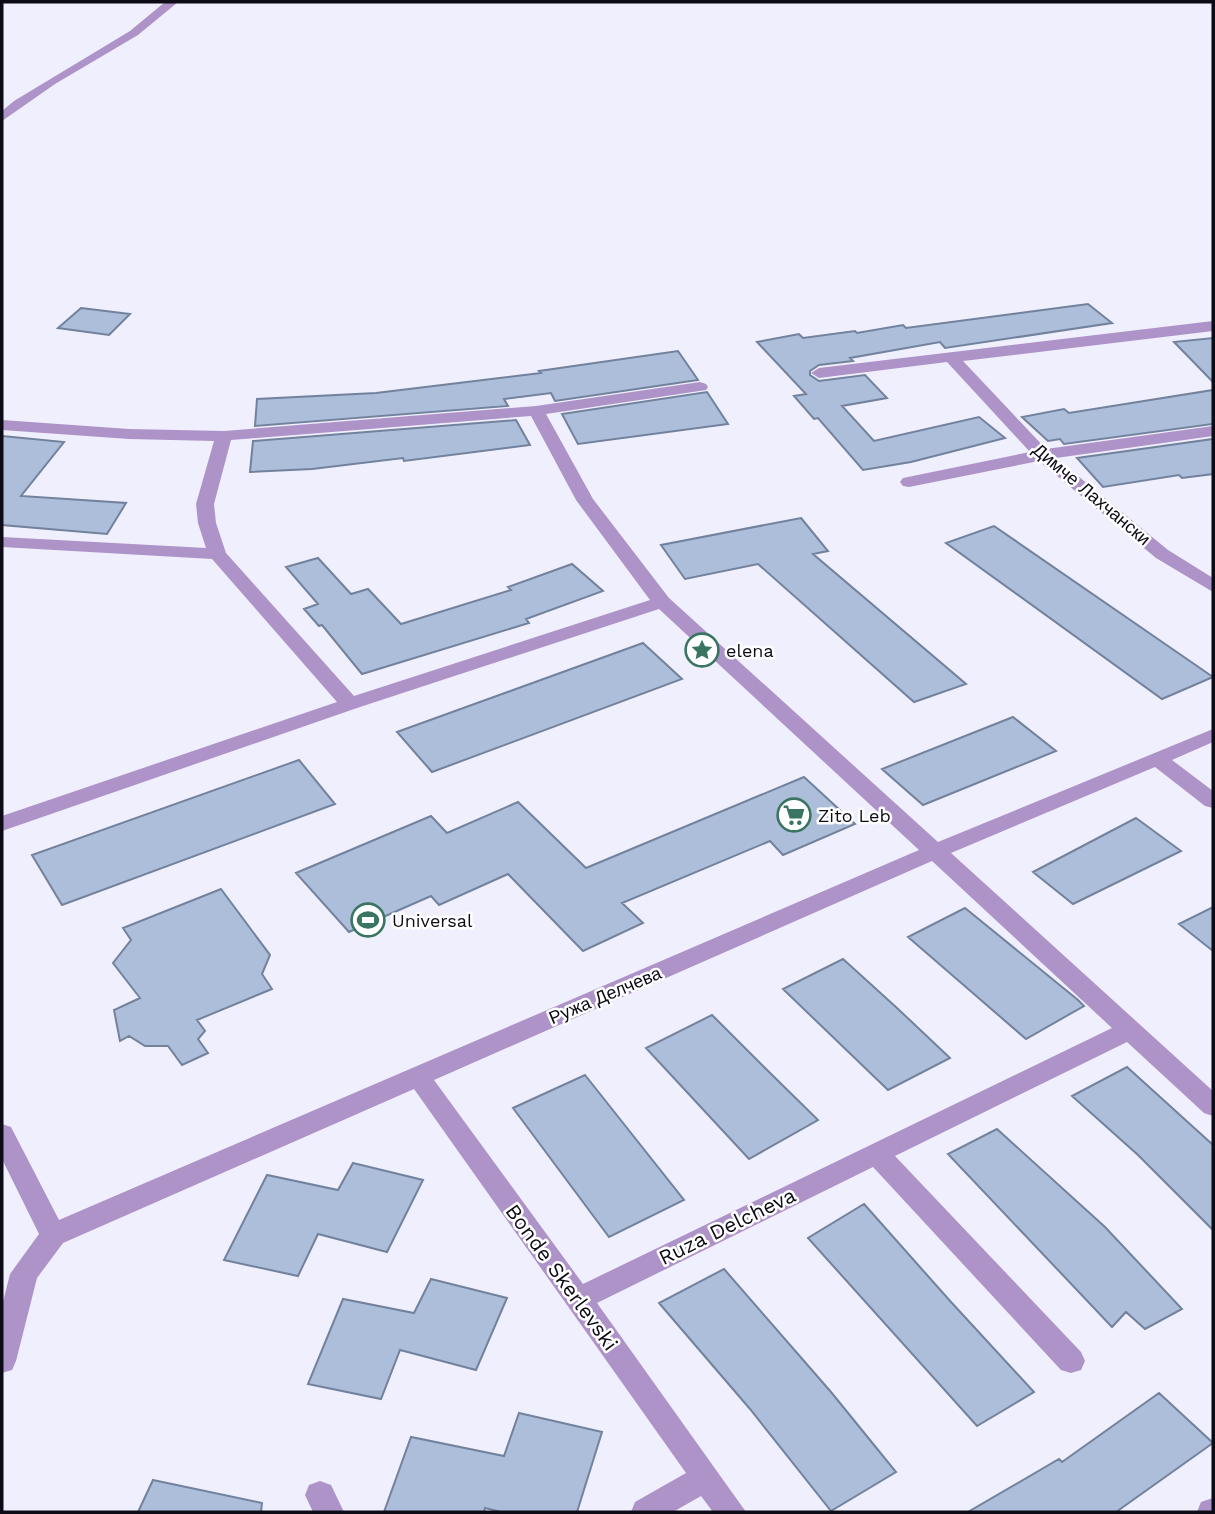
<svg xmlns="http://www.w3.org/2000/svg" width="1215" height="1514" font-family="'Work Sans',sans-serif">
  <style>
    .building { fill: #adbedb; stroke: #72829d; stroke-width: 2 }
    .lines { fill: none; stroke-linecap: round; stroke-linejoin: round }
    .minor { fill: #ae93c8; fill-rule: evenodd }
    .labels { text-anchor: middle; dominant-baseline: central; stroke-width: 5; stroke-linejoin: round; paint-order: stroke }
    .street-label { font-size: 18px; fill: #0c0b16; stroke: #fff }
    .poi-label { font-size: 18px; fill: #0c0b16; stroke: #fff; text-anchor: start }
    .near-street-label { font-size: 21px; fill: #0c0b16; stroke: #fff }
  </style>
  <rect width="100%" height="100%" fill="#efeffd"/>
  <path class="building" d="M1088,304L1112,323L945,348L940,342L850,358L853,361L819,365L810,371V375L819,381L865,375L887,398L842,406L874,441L979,417L1005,438L911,462L863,470L818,418L814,419L794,396L806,394L757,342L799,334L803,338L855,331L857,333L903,325L906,328Z
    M81,308L130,314L109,335L58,328Z
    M1213,338V382L1174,342Z
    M678,351L698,380L555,401L551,393L504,399L508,406L255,426L257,399L376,393L541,373L539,371Z
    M1213,390V424L1064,444L1060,439L1048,441L1022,417L1064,409L1069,413Z
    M707,392L728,424L578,444L562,414Z
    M516,420L530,445L404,461L403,458L312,469L250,472L253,441Z
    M2,436L64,442L21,496L126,503L107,534L2,525Z
    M1213,439V474L1182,478L1179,475L1103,487L1077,458Z
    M801,518L828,551L813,554L966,684L914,702L758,564L685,579L661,545Z
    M994,526L1213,677L1162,699L946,543Z
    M318,558L351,594L368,589L401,624L511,590L508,587L572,564L603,591L526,619L529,623L362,674L322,625L319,626L304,609L318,604L286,567Z
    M643,643L682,679L432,772L397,732Z
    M1013,717L1056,751L923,805L882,769Z
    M299,760L335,804L62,905L32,855Z
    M804,777L855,824L783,855L770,841L622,903L643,923L583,951L508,874L439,905L431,896L349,932L296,873L431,816L447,833L518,802L586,868Z
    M1136,818L1181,851L1073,904L1033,872Z
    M221,889L270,955L262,974L272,989L197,1020L205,1031L198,1039L208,1053L182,1065L168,1046H145L129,1036L120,1041L114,1010L140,998L113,963L131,940L123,928Z
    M1213,907V951L1179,924Z
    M965,908L1078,1000L1084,1006L1026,1039L908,937Z
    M843,959L897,1008L950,1058L888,1090L783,989Z
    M712,1015L762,1065L818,1120L749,1159L646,1048Z
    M1127,1067L1213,1145V1230L1138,1155L1072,1096Z
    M585,1075L684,1200L609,1237L513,1108Z
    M997,1129L1105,1227L1182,1309L1145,1329L1126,1312L1112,1327L948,1154Z
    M353,1163L423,1180L387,1252L318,1234L298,1276L224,1260L267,1175L338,1190Z
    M864,1204L951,1302L1034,1392L977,1426L808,1238Z
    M724,1269L831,1392L896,1472L831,1511L750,1409L659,1303Z
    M431,1279L507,1298L476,1370L400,1350L381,1399L308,1384L343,1299L414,1313Z
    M1159,1393L1213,1443L1116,1512H968L1059,1459L1062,1462Z
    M519,1413L602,1432L577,1512H501L485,1508L484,1512H384L411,1437L504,1456Z
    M153,1480L262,1503L261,1512H138Z"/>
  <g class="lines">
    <path class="minor" d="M165,2H178L138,35L55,84L2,121V111L14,101L130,31Z
      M1213,321V331L963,361L1046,449L1213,426V436L1056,458L1168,550L1213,578V592L1156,558L1039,461L909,487L903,486L900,482L903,478L1030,452L947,362L819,378L811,373L819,368Z
      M700,382L706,384L708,387L706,390L546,414L593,499L669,598L938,842L1213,729V742L1172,760L1213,791V808L1205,806L1155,767L951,853L1213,1091V1116L1204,1113L1127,1042L895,1156L1081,1352L1085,1361L1081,1370L1071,1373L1061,1370L873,1167L597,1303L746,1512H713L701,1496L673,1512H631L635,1502L686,1473L414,1089L63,1243L37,1278L16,1361L12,1370L2,1373V1306L10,1274L39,1234L2,1159V1124L11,1127L59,1220L919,850L659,609L357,708L2,831V816L337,702L212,559L2,547V537L206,548L198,523L196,504L214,441L129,439L2,430V420L129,429L224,431L536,406ZM531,416L576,500L650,600L354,696L226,553L216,523L214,504L231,440ZM932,861L1112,1028L583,1284L434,1080Z
      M320,1481L331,1485L344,1512H313L305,1495L309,1485Z
      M1213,1498V1512H1197L1201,1502Z"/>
  </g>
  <defs>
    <symbol id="sight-ring" viewBox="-11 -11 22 22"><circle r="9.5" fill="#fff" stroke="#397560" stroke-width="1.5"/><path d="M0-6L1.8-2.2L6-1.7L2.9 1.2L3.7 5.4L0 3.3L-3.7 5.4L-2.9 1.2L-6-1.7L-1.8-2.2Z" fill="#397560"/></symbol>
    <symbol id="supermarket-ring" viewBox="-11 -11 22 22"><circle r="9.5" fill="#fff" stroke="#397560" stroke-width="1.5"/><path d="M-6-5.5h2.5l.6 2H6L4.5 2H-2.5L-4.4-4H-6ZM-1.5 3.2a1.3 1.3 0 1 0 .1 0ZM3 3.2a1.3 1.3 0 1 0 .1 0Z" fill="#397560"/></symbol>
    <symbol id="stadium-ring" viewBox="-11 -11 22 22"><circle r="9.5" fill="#fff" stroke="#397560" stroke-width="1.5"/><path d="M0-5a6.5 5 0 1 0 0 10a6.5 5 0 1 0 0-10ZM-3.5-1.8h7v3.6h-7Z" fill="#397560"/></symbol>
  </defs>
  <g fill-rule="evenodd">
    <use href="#sight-ring" x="683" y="631" width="38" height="38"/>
    <use href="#supermarket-ring" x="775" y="796" width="38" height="38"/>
    <use href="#stadium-ring" x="349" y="901" width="38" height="38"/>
  </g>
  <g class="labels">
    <g class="street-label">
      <text transform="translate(1092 494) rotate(40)">Димче Лахчански</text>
      <text transform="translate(605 995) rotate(-23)">Ружа Делчева</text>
    </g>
    <g class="poi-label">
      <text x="726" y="650">elena</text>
      <text x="818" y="815">Zito Leb</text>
      <text x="392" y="920">Universal</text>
    </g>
    <g class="near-street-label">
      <text transform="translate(727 1226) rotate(-26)">Ruza Delcheva</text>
      <text transform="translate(562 1277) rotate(54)">Bonde Skerlevski</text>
    </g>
  </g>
  <rect width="1215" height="1514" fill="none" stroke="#0c0b16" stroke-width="7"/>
</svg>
